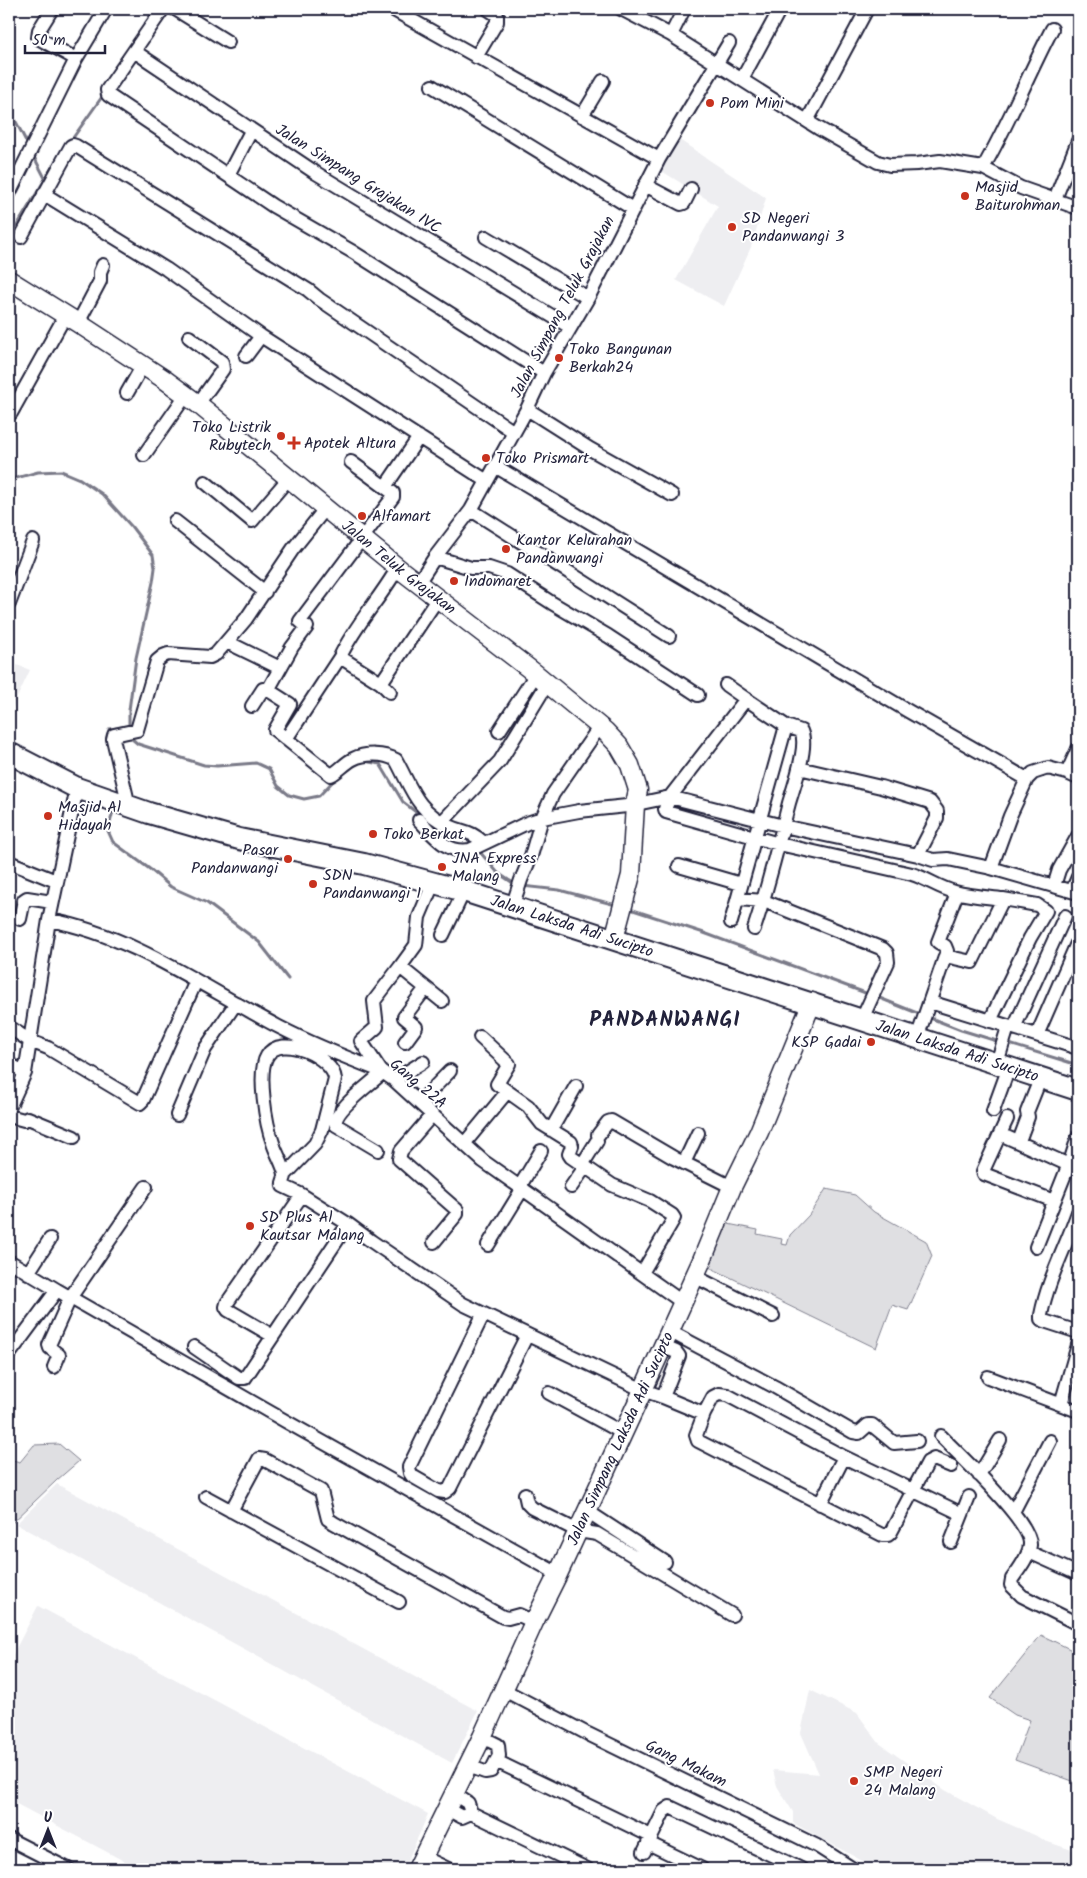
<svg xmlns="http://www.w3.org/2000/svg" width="1087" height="1878" font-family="Kalam,sans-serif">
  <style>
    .built { fill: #eeeef1 }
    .green { fill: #dfdfe2; stroke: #80808e }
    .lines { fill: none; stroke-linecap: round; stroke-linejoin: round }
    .stream { stroke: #7a7a88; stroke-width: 3 }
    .street-casing { stroke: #22223b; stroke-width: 16 }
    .secondary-casing { stroke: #22223b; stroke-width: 21 }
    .primary-casing { stroke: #22223b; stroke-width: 24 }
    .street { stroke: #fff; stroke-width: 12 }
    .secondary { stroke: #fff; stroke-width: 18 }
    .primary { stroke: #fff; stroke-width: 20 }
    .poi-dot { fill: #c8321e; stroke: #fff; stroke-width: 2 }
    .labels { text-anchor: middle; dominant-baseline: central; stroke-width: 4; stroke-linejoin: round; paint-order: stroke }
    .poi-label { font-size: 16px; fill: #22223b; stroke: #fff; text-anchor: start }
    .street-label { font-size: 16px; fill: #22223b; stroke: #fff }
    .district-label { font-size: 21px; font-weight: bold; letter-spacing: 1px; fill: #22223b; stroke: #fff }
  </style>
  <rect width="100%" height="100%" fill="#fff"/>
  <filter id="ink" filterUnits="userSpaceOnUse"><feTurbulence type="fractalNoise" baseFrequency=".02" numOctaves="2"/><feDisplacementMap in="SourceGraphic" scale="10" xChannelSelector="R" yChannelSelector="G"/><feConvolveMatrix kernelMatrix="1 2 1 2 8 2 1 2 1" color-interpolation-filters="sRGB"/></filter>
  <g filter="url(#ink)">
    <path class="built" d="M678,139L766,198L751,247L724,306L676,280L718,206L660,170Z
      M9,662L30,670L9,715Z
      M57,1484L478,1711L452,1763L16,1524Z
      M38,1606L428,1814L404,1869H139L9,1800V1662Z
      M810,1690L857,1713L879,1743L945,1790L997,1819L1039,1837L1045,1841L1078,1852L1076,1869H877L793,1823V1812L777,1786L773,1770L819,1774L801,1733Z"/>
    <path class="green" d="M826,1189L855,1195L874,1212L926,1241L932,1256L908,1310L892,1305L876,1348L705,1265L723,1223L758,1230L757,1234L782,1239L781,1244L787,1245L790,1235L809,1215Z
      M59,1444L79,1461L57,1480L9,1526V1459L20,1462L34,1445Z
      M1041,1635L1078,1653V1783L1015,1760L1030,1720L1015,1715L990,1698Z"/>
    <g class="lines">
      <path class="stream" d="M9,100L13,116L29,147
        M70,142L104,94
        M33,155L45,178
        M9,242L18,224L53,166
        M9,480L38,472L61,471L80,479L102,494L131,526L153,555L155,568L153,582L136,658L129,710V729
        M131,735L132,739L138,744L204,765L217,766L256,763L269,769L278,786L289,795L304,799L319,796L336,778
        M109,736V729L118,728
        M364,761L380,764L403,802L421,816
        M113,811L108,831L113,842L151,870L171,887L207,903L259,942L288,979
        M479,851L498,873L516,885
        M522,886L559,890L616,905
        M627,908L704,933L871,995
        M877,997L922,1015
        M928,1017L961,1030L1000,1042
        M1006,1043L1078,1065"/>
      <defs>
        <path id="street" d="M52,9L39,30L38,38L76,59
          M163,9L107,90L108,95L273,206L353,252L544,373
          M175,9L228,42
          M392,9L659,159
          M621,9L671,35L818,128L878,162L890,165L917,164L940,161L983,168L1021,188L1078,208
          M671,35L684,9
          M134,51L316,173L570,327
          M476,57L497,22V15L488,9
          M742,79L780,9
          M432,86L633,209
          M582,116L603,81
          M807,121L867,9
          M983,168C1009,123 1028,75 1052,29
          M228,175L251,131
          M645,185L681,204L684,203L691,189
          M9,194L76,59L106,9
          M44,194L166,269L261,336L487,481
          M1055,199L1078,141
          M21,237L71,146L73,145L76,146L308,290L319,299L514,432
          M486,237L588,298
          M78,323L100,281V272L103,265
          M189,337L222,362L223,369L198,404
          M246,356L261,336
          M127,393L143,365
          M527,409L590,449L672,495
          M11,413L65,316
          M144,455L186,395
          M351,462L393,493V497L300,621L307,627L292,647L268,690L290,704L275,730L331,775C339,771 345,763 353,759C365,753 384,753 396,760C412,789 416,810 449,826C464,833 470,830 484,843
          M495,466L908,711L1027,779
          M205,482L252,521L289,478
          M385,487L419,437
          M471,510L669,636
          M175,521L265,592
          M435,557L471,568H489L507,574L552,603L608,636L698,695
          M418,583L435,557L471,510L527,409L544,373L588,298L659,159L729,43
          M9,604L33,541
          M227,642L280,668
          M340,657C354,627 377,602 394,574
          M381,683L390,692
          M726,685L746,699
          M252,706L263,689L268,690
          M499,731L536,674
          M286,739L340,657L381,683L438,598
          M799,768L881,787L930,802L937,811V818L918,855
          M1067,773L1078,749
          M129,806L113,739L114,735L137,730L157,661L163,656L168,654L210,657L216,654L246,619L293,549L325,509
          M419,820C434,835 446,854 470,850L527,823L542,818L579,811L627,806L670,797L783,826L918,855L933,860L948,859L991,868L1078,893
          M442,822L500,761L547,684
          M9,862L56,881
          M679,866L741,884
          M991,868L1010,816L1027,779L1033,773L1048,768L1067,773L1078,778
          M435,883L430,891L419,917L416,945L400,967L442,1001
          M1054,886L1059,870L1078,836
          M1072,891L1078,877
          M738,899L764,901L883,949L887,953L888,962L862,1019
          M512,907L521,880L531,856L542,818L553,794L596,732
          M20,919L24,900L27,898L52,902
          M49,920C133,935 204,988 279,1027C312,1044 347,1058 381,1071L394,1080L483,1161L682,1302
          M731,922L786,726
          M754,929C768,888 778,845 789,803C794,786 805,755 803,739C803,736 802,734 801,731L786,726L746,699L670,797L665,809L666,812L779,844L912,874C928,879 939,888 955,892C970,896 987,897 1003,899
          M443,935L464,891
          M945,956L972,962L1003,899L1037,905L1046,911L1030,938L990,1021
          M930,1002L1078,1048
          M9,1027L30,1041L48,1048L140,1103L143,1100L196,981
          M1014,1028L1065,916
          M1037,1035L1078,941
          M480,1037L509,1064L497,1084L528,1106L542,1124L571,1142L572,1146L569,1154L571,1157L612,1185L650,1201L672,1215L674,1218L672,1222L642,1273
          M917,1038L947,951L945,946L938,942L957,893
          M405,1042L416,1027L404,1017L426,988
          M997,1063L1008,1027
          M9,1064L25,1073
          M381,1071L361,1041L377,1027L374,1001L400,967
          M394,1080L423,1062
          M419,1103L450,1071
          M9,1108L25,1073L49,920L77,788
          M993,1111L1009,1067
          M177,1115L205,1049L236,1003
          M432,1115L401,1151L399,1159L457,1210V1214L434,1242
          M9,1116L24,1120L28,1118L74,1137
          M551,1130L576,1086
          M1000,1134L1007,1119
          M598,1135L608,1122L611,1121L674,1158L732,1187
          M1019,1141L1028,1117L1027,1112L1041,1077
          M464,1144L507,1092
          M378,1150L336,1125C332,1111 372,1083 382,1073
          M1078,1162L1071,1159L1078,1137
          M684,1163L698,1133
          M582,1165L597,1141
          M285,1175L315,1144L322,1130L335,1079C333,1058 281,1032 267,1056C257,1072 266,1125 273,1143C275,1151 285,1168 285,1175C285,1180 282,1181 283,1186L302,1195L348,1224L371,1241L463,1304L643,1390L663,1397
          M520,1186L541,1151
          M571,1187L585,1167
          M1054,1201L984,1174L983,1171L1000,1134L1069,1165
          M1078,1212C1066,1247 1048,1279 1041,1315V1319L1044,1321L1078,1332
          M488,1245L523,1188
          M1036,1247L1071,1159
          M9,1261L57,1290L287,1422L558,1574
          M28,1273L50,1239
          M694,1276L773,1316
          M483,1315L409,1467L410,1473L412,1476L438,1491L445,1492L450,1488L527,1335
          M669,1331L775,1387L853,1432L859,1433L868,1425H872L894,1443L917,1441
          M273,1336L228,1310L226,1307L227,1303L302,1195
          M662,1346L676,1352L679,1356L663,1397L704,1414L696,1435L698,1441L882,1535H888L891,1532L928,1462L934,1459L951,1466
          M194,1347L239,1378H245L348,1224
          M11,1352L57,1290
          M54,1367L59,1355L50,1348L49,1345L70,1298L146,1187
          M988,1377L1078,1411
          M549,1393L623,1433
          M1061,1404L1078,1345
          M704,1414L713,1397L719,1394L727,1395L844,1457L962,1514
          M941,1436C958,1454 1032,1522 1030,1545C1029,1557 1018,1570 1012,1579L1011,1585L1022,1596L1078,1624
          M979,1475L1000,1440
          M525,1494L527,1503L532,1508L578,1531L597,1534L732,1615
          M206,1497L399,1602
          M820,1504L844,1457
          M231,1511L259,1459L265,1460L321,1491L328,1519L334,1523L503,1617L508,1618L519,1615L534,1622
          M587,1511L665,1562
          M1013,1512L1050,1441
          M951,1542L969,1497
          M1029,1552L1078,1574
          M504,1690L588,1734L817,1846L853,1869
          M482,1737L498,1745L499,1756L496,1761L651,1836
          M468,1766L485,1772L491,1771L496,1761
          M454,1794L468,1803L471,1813L587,1869
          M447,1809L462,1817L471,1813
          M9,1839L68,1869
          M648,1843L702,1869
          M644,1852L664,1811L670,1807L801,1869
          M423,1857L448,1869"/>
        <g id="secondary">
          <path id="s1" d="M9,280L78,323L164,379L198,404L402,571L536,674L605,731L619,746L630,765L638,790L635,804L631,875L614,939"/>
          <path id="s2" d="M417,1869L482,1737L534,1622L558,1574L643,1390L702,1260L732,1187L759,1132L812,1002"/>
        </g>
        <g id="primary">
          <path id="s3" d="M9,753L77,788L149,813L239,839L364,864L464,891L1078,1090"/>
        </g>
      </defs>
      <use href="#street" class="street-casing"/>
      <use href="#secondary" class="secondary-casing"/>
      <use href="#primary" class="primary-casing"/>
      <use href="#street" class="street"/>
      <use href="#secondary" class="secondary"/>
      <use href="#primary" class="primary"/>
    </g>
  </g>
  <g class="poi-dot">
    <circle cx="710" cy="103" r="5"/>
    <circle cx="965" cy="196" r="5"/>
    <circle cx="732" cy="227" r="5"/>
    <circle cx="559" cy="358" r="5"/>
    <circle cx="281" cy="436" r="5"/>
    <path d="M291.5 435.5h5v5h5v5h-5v5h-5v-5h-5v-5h5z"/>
    <circle cx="486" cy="458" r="5"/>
    <circle cx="362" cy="516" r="5"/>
    <circle cx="506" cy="549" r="5"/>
    <circle cx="454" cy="581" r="5"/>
    <circle cx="48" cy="816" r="5"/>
    <circle cx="373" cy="834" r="5"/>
    <circle cx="288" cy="859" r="5"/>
    <circle cx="442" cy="867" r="5"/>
    <circle cx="313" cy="884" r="5"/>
    <circle cx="871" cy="1042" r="5"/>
    <circle cx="250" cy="1226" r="5"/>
    <circle cx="854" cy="1781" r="5"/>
  </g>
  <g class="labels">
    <g class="poi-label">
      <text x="720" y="103">Pom Mini</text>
      <text x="975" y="187">Masjid<tspan x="975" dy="18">Baiturohman</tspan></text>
      <text x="742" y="218">SD Negeri<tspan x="742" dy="18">Pandanwangi 3</tspan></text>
      <text x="569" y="349">Toko Bangunan<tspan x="569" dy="18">Berkah24</tspan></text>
      <text x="271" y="427" text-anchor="end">Toko Listrik<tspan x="271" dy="18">Rubytech</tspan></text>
      <text x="304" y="443">Apotek Altura</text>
      <text x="496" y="458">Toko Prismart</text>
      <text x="372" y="516">Alfamart</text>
      <text x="516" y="540">Kantor Kelurahan<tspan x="516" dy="18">Pandanwangi</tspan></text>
      <text x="464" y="581">Indomaret</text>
      <text x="58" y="807">Masjid Al<tspan x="58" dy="18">Hidayah</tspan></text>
      <text x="383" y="834">Toko Berkat</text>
      <text x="278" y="850" text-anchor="end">Pasar<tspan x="278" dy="18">Pandanwangi</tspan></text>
      <text x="452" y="858">JNA Express<tspan x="452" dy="18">Malang</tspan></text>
      <text x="323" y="875">SDN<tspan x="323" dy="18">Pandanwangi 1</tspan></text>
      <text x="861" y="1042" text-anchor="end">KSP Gadai</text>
      <text x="260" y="1217">SD Plus Al<tspan x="260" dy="18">Kautsar Malang</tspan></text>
      <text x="864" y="1772">SMP Negeri<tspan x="864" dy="18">24 Malang</tspan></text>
    </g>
    <g class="street-label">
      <text transform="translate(358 179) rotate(32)">Jalan Simpang Grajakan IVC</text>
      <text transform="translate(563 307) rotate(-62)">Jalan Simpang Teluk Grajakan</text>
      <text stroke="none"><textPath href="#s1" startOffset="485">Jalan Teluk Grajakan</textPath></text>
      <text stroke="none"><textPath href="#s3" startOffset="591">Jalan Laksda Adi Sucipto</textPath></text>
      <text stroke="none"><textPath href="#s3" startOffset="996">Jalan Laksda Adi Sucipto</textPath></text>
      <text transform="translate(418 1084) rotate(40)">Gang 22A</text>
      <text stroke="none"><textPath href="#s2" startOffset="476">Jalan Simpang Laksda Adi Sucipto</textPath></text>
      <text transform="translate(686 1764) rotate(26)">Gang Makam</text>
    </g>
    <g class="district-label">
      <text x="665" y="1020">PANDANWANGI</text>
    </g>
  </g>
  <rect width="1087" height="1878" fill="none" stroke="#fff" stroke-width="30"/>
  <rect x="15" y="15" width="1057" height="1848" fill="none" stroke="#22223b" stroke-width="2" filter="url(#ink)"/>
  <g transform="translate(48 1830)" stroke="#ffffff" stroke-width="4" paint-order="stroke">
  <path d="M0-4L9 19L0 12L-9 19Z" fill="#22223b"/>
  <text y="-8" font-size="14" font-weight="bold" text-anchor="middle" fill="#22223b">U</text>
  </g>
  <path d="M25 45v8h80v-8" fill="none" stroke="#22223b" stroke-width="2.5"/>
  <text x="32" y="45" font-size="15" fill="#22223b" stroke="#ffffff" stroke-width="4" paint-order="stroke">50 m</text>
</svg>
